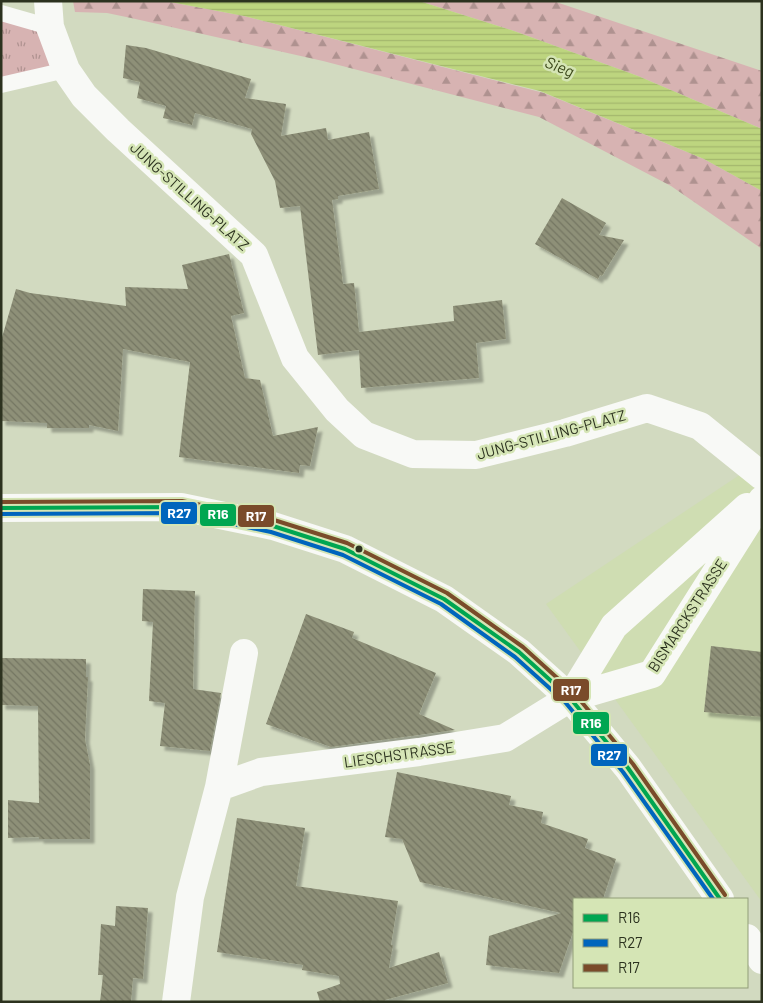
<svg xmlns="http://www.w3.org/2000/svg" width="763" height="1003" font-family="Barlow,sans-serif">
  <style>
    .built { fill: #cfddb2 }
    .forest { fill: url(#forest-firs) }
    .park { fill: url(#park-tufts) }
    .water { fill: url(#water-rules) }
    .building { fill: url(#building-back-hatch); filter: url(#shadow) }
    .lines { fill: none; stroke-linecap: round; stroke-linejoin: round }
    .service { stroke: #f8f9f6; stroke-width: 16 }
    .minor { stroke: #f8f9f6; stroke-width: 28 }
    .primary { stroke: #f8f9f6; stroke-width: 28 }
    .bus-1-casing { stroke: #d5e5b5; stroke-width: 8 }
    .bus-2-casing { stroke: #d5e5b5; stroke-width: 8 }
    .bus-3-casing { stroke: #d5e5b5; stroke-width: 8 }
    .bus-1 { stroke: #00a651; stroke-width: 4 }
    .bus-2 { stroke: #0065bd; stroke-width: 4 }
    .bus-3 { stroke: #7a4b2a; stroke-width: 4 }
    .bus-dot { fill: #2c321f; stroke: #d5e5b5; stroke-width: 2 }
    .labels { text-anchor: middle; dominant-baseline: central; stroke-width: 5; stroke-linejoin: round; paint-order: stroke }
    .street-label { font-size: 15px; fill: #2c321f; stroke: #d5e5b5 }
    .water-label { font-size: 16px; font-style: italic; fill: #394517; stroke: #d5e5b5 }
    .line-badge { stroke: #d5e5b5; stroke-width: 2 }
    .badge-label { font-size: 14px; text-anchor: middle; font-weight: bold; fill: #fff }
  </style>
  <defs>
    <pattern id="forest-firs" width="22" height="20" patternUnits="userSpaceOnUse" patternTransform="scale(1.25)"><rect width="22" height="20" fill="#d7b3b2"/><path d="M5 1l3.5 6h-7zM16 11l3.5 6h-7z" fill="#af9290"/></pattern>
    <pattern id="park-tufts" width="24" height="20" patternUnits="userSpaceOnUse" patternTransform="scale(1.25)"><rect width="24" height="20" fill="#d7b3b2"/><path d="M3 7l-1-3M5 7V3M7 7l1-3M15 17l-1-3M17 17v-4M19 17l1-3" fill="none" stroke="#af9290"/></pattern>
    <pattern id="water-rules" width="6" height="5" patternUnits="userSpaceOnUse" patternTransform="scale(1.25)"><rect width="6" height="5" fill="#bdd57f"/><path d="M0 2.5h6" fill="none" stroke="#a3b76d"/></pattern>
    <pattern id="building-back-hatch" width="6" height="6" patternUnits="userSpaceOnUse" patternTransform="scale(1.25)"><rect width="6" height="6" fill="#8e9078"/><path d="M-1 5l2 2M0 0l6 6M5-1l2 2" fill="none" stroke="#747662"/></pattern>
    <filter id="shadow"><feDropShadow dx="4.5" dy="4.5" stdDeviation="1" flood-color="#0004"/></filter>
  </defs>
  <rect width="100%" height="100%" fill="#d2dac0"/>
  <path class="built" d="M762,460V902L546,604Z"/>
  <path class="forest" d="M73,1H165L244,16L544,93L704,159L762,191V249L671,186L539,117L323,61L131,18L107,13L75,12Z
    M419,1H553L762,71V129L638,76L514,31Z"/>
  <path class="park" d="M1,13L50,27L66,70L1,85Z"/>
  <path class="water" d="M165,1H419L514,31L638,76L762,129V191L704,159L540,91L244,16Z"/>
  <path class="building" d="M126,45L146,48L251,79L245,98L286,104L281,136L326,128L328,140L369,132L379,189L338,196V199L332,200L343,284L354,283L359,332L454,321L453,306L502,300L506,339L476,343L479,378L361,388L359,350L318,355L300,206L280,208L275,181L251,134L252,129L195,113L192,125L163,118L166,106L137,98L140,82L123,78Z
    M562,198L606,223L599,235L624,240L602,276L600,275L598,279L535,244Z
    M229,254L244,313L231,316L245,378L260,380L273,436L318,427L310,466L300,465L299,473L179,457L190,362L123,349L118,431L89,425V428H47V423L1,421V341L16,289L30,293L126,306L125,287L188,289L182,265Z
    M143,589L195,591L193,689L221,693L210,751L160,746L165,703L149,701L153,622L142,621Z
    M306,614L354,632L352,638L436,673L419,714L455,730L331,747L266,724Z
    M711,646L762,652V717L704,712Z
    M1,658L86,659V677H88L85,739L90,765V839H39V837L8,838V800L39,803L38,706L1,705Z
    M397,772L511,796L509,805L543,812L541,823L588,839L585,848L616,859L603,899H574V929L559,973L486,965L489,936L561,913L420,882L402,839L385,837Z
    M237,818L305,828L296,886L398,901L391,945H393L389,968L439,952L448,983L385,1000L384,1002H320L317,992L340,984L339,976L302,970L303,965L217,952Z
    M116,906L148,908L143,979L133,978L131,1002H100L103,975H98L101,924L115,926Z"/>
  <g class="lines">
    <path class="service" d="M1,13L50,27
      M1,85L66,70"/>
    <path class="minor" d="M48,1L50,27L66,70L84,96L118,130L254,255L295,358L337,410L364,435L413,454L476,455L565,433L647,408L700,426L762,476
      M570,698L614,626L747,507
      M219,787L261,772L419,752L505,738L570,698L652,674L762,500
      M176,1002L190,897L219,787L244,653"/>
    <path class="primary" d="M1,508L181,507L273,526L345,549L444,599L519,652L570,698L628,768L720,899
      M747,938L762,960"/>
    <defs>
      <path id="bus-1" d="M1,508L181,507L273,526L345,549L444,599L519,652L570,698L628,768L720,899"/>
      <path id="bus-2" d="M1,514L180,513L271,532L343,555L441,604L515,657L565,702L623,772L713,899"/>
      <path id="bus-3" d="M1,502L182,501L274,520L347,543L447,593L523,647L575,694L633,764L725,895"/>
    </defs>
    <use href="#bus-1" class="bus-1-casing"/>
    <use href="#bus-2" class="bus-2-casing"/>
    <use href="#bus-3" class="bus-3-casing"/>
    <use href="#bus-1" class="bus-1"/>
    <use href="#bus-2" class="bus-2"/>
    <use href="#bus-3" class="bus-3"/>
  </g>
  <circle class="bus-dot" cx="359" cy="549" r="4.5"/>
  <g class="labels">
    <g class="street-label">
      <text transform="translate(190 196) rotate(42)">JUNG-STILLING-PLATZ</text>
      <text transform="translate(551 434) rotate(-15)">JUNG-STILLING-PLATZ</text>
      <text transform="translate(687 615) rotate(-57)">BISMARCKSTRASSE</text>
      <text transform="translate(399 754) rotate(-8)">LIESCHSTRASSE</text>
    </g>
    <g class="water-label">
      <text transform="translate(560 66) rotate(22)">Sieg</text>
    </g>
  </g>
  <g class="line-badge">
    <rect x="160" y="501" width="38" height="24" rx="5" fill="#0065bd"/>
    <rect x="199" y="503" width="38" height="24" rx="5" fill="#00a651"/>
    <rect x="237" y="504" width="38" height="24" rx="5" fill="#7a4b2a"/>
    <rect x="552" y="678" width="38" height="24" rx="5" fill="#7a4b2a"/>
    <rect x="572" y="711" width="38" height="24" rx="5" fill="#00a651"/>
    <rect x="590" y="743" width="38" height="24" rx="5" fill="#0065bd"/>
  </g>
  <g class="badge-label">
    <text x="179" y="518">R27</text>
    <text x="218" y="519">R16</text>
    <text x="256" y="521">R17</text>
    <text x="571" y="695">R17</text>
    <text x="591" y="728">R16</text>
    <text x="609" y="760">R27</text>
  </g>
  <rect width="763" height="1003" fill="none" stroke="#2c321f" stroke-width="5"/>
  <rect x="573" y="898" width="175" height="90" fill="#d5e5b5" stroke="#919d79"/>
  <rect x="583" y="914" width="25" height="8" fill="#00a651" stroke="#919d79"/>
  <text x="618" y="923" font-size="15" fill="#2c321f">R16</text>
  <rect x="583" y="939" width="25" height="8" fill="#0065bd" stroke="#919d79"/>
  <text x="618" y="948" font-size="15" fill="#2c321f">R27</text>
  <rect x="583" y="964" width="25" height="8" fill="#7a4b2a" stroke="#919d79"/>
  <text x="618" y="973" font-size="15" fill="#2c321f">R17</text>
</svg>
